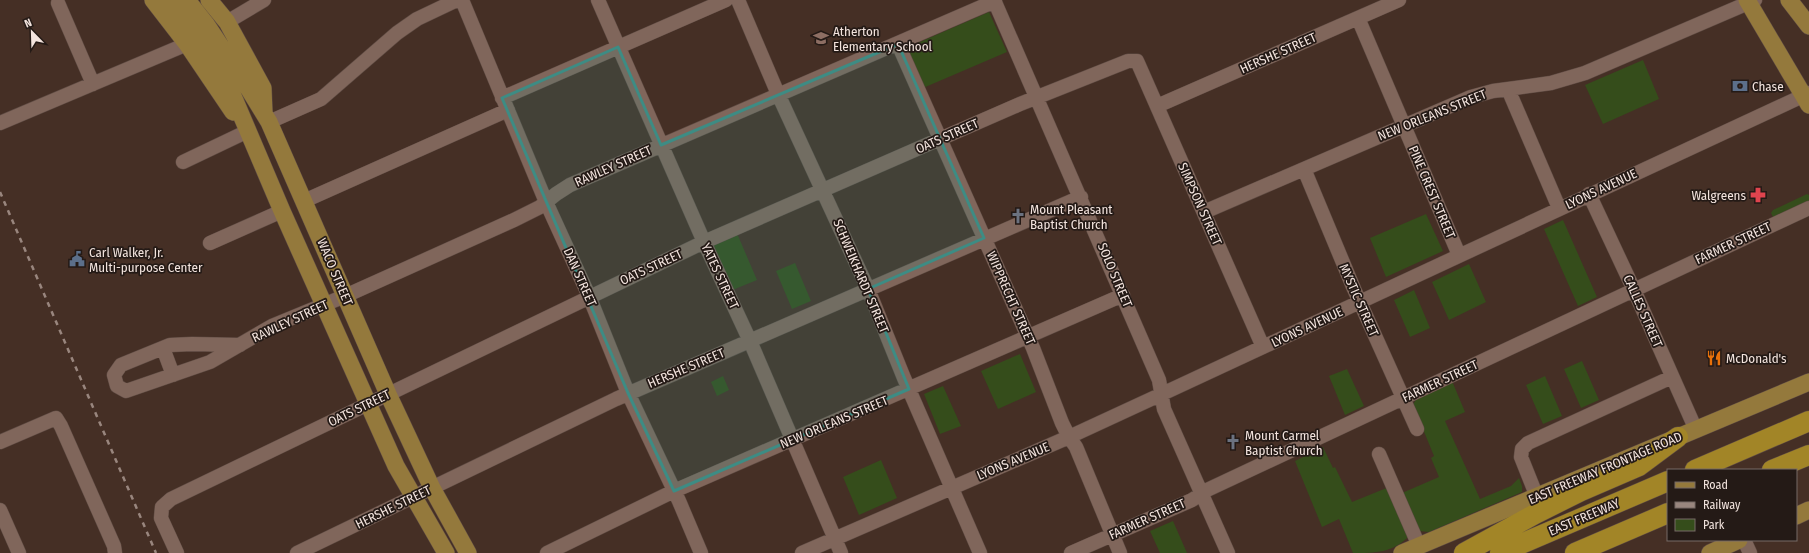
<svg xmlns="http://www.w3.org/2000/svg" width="1809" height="553" font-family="'Fira Sans Condensed',sans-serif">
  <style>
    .green { fill: #354d1b }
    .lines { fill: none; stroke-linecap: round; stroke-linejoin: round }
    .minor-casing { stroke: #5f4c44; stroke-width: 15 }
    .major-casing { stroke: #5f4c44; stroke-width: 18 }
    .highway-casing { stroke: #5f4c44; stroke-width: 21 }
    .minor { stroke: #80665b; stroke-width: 14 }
    .major { stroke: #94793c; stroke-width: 17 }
    .highway { stroke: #a28527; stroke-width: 20 }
    .rail { stroke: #99867e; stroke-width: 2.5; stroke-dasharray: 5 5; stroke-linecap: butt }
    .marked { fill: #3d8c84; fill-opacity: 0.2; stroke: #3d8c84; stroke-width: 3; stroke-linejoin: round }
    .labels { text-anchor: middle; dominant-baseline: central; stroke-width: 3.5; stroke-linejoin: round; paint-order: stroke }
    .poi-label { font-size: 13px; fill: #f3e4de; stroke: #241a16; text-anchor: start }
    .street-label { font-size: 13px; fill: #f3e4de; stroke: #241a16 }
  </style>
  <rect width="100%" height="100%" fill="#452f25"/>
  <path class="green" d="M989,12L1007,52L923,88L906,48Z
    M1643,60L1659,99L1603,124L1585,85Z
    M1807,194L1809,195V201L1777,216L1773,217L1771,213L1773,210Z
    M1426,214L1443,251L1386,277L1370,238Z
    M1563,220L1597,297L1578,306L1544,229Z
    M736,231L757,280L730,291L710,244Z
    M795,263L811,301L792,309L776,271Z
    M1469,264L1486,302L1449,320L1432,282Z
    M1414,290L1430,328L1410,337L1394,300Z
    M1020,354L1036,392L998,409L981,371Z
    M1582,361L1599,400L1581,408L1564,369Z
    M1347,369L1364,406L1345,415L1329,376Z
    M723,376L729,390L717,396L711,382Z
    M1545,376L1562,416L1543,424L1526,385Z
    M1452,381L1465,412L1445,421L1480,499L1511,486L1519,478L1522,486V492L1429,532L1419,531L1402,493L1439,477L1431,458L1434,456L1413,405L1416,399Z
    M943,386L961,426L940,434L924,394Z
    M1323,447L1333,468L1335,467L1352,502L1389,487L1409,536C1393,553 1375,553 1353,553L1339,519L1322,527L1295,461Z
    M881,460L897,498L859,515L843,477Z
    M1173,521L1187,553H1160L1150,531Z"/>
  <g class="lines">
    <defs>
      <path id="minor" d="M462,0L546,202L589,296L628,393L679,501L701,553
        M598,0L704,242L750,341L841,553
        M738,0L778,94L868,289L904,378L980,553
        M994,0L1159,380L1164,409L1228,553
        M58,3L93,84
        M1358,18L1459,255
        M227,22L264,0
        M898,44L1033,348L1062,423L1069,437L1076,447L1120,553
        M1508,89L1559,208
        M502,98L726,0
        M1157,106L1399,0
        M269,122L321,99L397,33L417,19L457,0
        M0,123L187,44
        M183,162L248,131
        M1304,169L1354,289L1417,429
        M1589,194L1634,290L1696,430
        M304,201L508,110
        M1204,212L1471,97L1493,91L1551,83L1585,73L1755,0
        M210,243L282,211
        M240,345L192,344L170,345L121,365L114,375L117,386L126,391L210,362L272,326L345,296L514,220L540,207L556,194L570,185L995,1
        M163,348L173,375
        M0,442L56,418L61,426L114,546L115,553
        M1379,454L1419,546
        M1537,497L1521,457L1522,449L1528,443L1672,377
        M0,510L19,553
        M1744,540L1750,553
        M177,553L161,518L162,507L171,499L704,242L1020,104L1128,61H1137L1141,70L1263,347
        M297,553L616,399L1081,197
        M547,553L674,491L1123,295
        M802,553L1069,437L1162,394L1809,93
        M1071,553L1192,500L1207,490L1809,208"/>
      <path id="major" d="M153,0L187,44L233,112
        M171,0L228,84L282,211L396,466L446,553
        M187,0L206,24L242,78L269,122L388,394L432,488L468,553
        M209,0L227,22L263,88L264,112
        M1747,0L1809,105
        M1789,0L1809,26
        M1796,516L1809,510
        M1402,553L1809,382
        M1710,553L1739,540"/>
      <path id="highway" d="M1695,470L1809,421
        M1772,470L1809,455
        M1464,553L1537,513L1581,491L1639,466L1678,437
        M1500,553L1668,481
        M1575,553L1668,513"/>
    </defs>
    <use href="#minor" class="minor-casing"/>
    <use href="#major" class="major-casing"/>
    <use href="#highway" class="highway-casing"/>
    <use href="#minor" class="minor"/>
    <use href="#major" class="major"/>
    <use href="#highway" class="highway"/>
    <path class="rail" d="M0,192L156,553"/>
  </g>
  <path class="marked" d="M898,44L984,238L868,289L909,389L674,491L628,393L502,98L618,47L661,145Z"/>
  <defs>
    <symbol id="school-bare" viewBox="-9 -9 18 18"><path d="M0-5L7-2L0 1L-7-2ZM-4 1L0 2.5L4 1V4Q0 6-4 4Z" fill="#8d6e63" stroke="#241a16" stroke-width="2.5" paint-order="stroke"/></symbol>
    <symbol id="bank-bare" viewBox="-9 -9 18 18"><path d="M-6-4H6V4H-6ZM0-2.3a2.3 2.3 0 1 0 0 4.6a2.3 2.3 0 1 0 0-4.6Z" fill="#5c6f8a" stroke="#241a16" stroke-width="2.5" paint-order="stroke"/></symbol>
    <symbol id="pharmacy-bare" viewBox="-9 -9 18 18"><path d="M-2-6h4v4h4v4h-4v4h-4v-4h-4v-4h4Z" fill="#e0444e" stroke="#241a16" stroke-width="2.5" paint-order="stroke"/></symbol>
    <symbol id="church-bare" viewBox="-9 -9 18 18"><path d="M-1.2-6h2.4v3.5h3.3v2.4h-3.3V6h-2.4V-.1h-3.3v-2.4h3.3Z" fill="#6b7280" stroke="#241a16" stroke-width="2.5" paint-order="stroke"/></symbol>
    <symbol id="civic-bare" viewBox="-9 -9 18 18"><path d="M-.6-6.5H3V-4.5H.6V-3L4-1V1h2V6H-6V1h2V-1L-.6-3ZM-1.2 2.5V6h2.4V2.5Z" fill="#5c6f8a" stroke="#241a16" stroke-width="2.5" paint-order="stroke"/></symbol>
    <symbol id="restaurant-bare" viewBox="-9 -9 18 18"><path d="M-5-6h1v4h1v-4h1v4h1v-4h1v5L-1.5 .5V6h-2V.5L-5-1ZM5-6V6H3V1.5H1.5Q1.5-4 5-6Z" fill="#e8710a" stroke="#241a16" stroke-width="2.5" paint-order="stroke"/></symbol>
  </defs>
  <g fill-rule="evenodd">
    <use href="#school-bare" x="810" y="27" width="22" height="22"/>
    <use href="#bank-bare" x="1729" y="75" width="22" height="22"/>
    <use href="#pharmacy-bare" x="1747" y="184" width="22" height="22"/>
    <use href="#church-bare" x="1007" y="205" width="22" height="22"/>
    <use href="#civic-bare" x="66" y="248" width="22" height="22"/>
    <use href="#restaurant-bare" x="1703" y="347" width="22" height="22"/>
    <use href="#church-bare" x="1222" y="431" width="22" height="22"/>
  </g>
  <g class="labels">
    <g class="poi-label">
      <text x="833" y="31">Atherton<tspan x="833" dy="15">Elementary School</tspan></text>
      <text x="1752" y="86">Chase</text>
      <text x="1746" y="195" text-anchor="end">Walgreens</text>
      <text x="1030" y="209">Mount Pleasant<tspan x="1030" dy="15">Baptist Church</tspan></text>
      <text x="89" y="252">Carl Walker, Jr.<tspan x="89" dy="15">Multi-purpose Center</tspan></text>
      <text x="1726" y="358">McDonald's</text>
      <text x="1245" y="435">Mount Carmel<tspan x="1245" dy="15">Baptist Church</tspan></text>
    </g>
    <g class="street-label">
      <text transform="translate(1278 53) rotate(-24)">HERSHE STREET</text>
      <text transform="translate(1432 115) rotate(-22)">NEW ORLEANS STREET</text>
      <text transform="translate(947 136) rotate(-24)">OATS STREET</text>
      <text transform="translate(613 166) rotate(-24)">RAWLEY STREET</text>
      <text transform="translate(1601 189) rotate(-25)">LYONS AVENUE</text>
      <text transform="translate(1432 192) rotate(67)">PINE CREST STREET</text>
      <text transform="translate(1200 204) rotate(66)">SIMPSON STREET</text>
      <text transform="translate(1733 243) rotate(-25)">FARMER STREET</text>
      <text transform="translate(651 267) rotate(-25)">OATS STREET</text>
      <text transform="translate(335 272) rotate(67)">WACO STREET</text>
      <text transform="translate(1115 275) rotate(67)">SOLO STREET</text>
      <text transform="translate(720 276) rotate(65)">YATES STREET</text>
      <text transform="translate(861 276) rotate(67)">SCHWEIKHARDT STREET</text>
      <text transform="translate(580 277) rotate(66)">DAN STREET</text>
      <text transform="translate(1011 298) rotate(66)">WIPPRECHT STREET</text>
      <text transform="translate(1359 300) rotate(66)">MYSTIC STREET</text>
      <text transform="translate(1643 311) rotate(66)">CALLES STREET</text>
      <text transform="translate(290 321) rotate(-25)">RAWLEY STREET</text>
      <text transform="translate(1307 327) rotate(-25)">LYONS AVENUE</text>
      <text transform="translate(686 368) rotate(-23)">HERSHE STREET</text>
      <text transform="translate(1440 381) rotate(-25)">FARMER STREET</text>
      <text transform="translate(359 408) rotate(-26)">OATS STREET</text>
      <text transform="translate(834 422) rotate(-23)">NEW ORLEANS STREET</text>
      <text transform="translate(1013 461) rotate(-23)">LYONS AVENUE</text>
      <text transform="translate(1605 468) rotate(-23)">EAST FREEWAY FRONTAGE ROAD</text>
      <text transform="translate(393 507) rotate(-26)">HERSHE STREET</text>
      <text transform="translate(1584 517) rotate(-23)">EAST FREEWAY</text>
      <text transform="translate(1147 519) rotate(-24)">FARMER STREET</text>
    </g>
  </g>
  <rect x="1667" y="469" width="130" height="72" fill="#241a16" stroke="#776b66"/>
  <rect x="1675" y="482" width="20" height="6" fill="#94793c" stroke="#776b66"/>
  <text x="1703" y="489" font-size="12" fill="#f3e4de">Road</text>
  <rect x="1675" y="502" width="20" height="6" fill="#99867e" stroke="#776b66"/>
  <text x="1703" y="509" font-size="12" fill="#f3e4de">Railway</text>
  <rect x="1675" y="519" width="20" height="12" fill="#354d1b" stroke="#776b66"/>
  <text x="1703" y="529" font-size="12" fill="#f3e4de">Park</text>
  <g transform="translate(32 32) rotate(337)" stroke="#241a16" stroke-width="3" paint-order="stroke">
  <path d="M0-3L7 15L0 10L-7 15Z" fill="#f3e4de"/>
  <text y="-6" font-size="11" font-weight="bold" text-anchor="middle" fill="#f3e4de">N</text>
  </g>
</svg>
